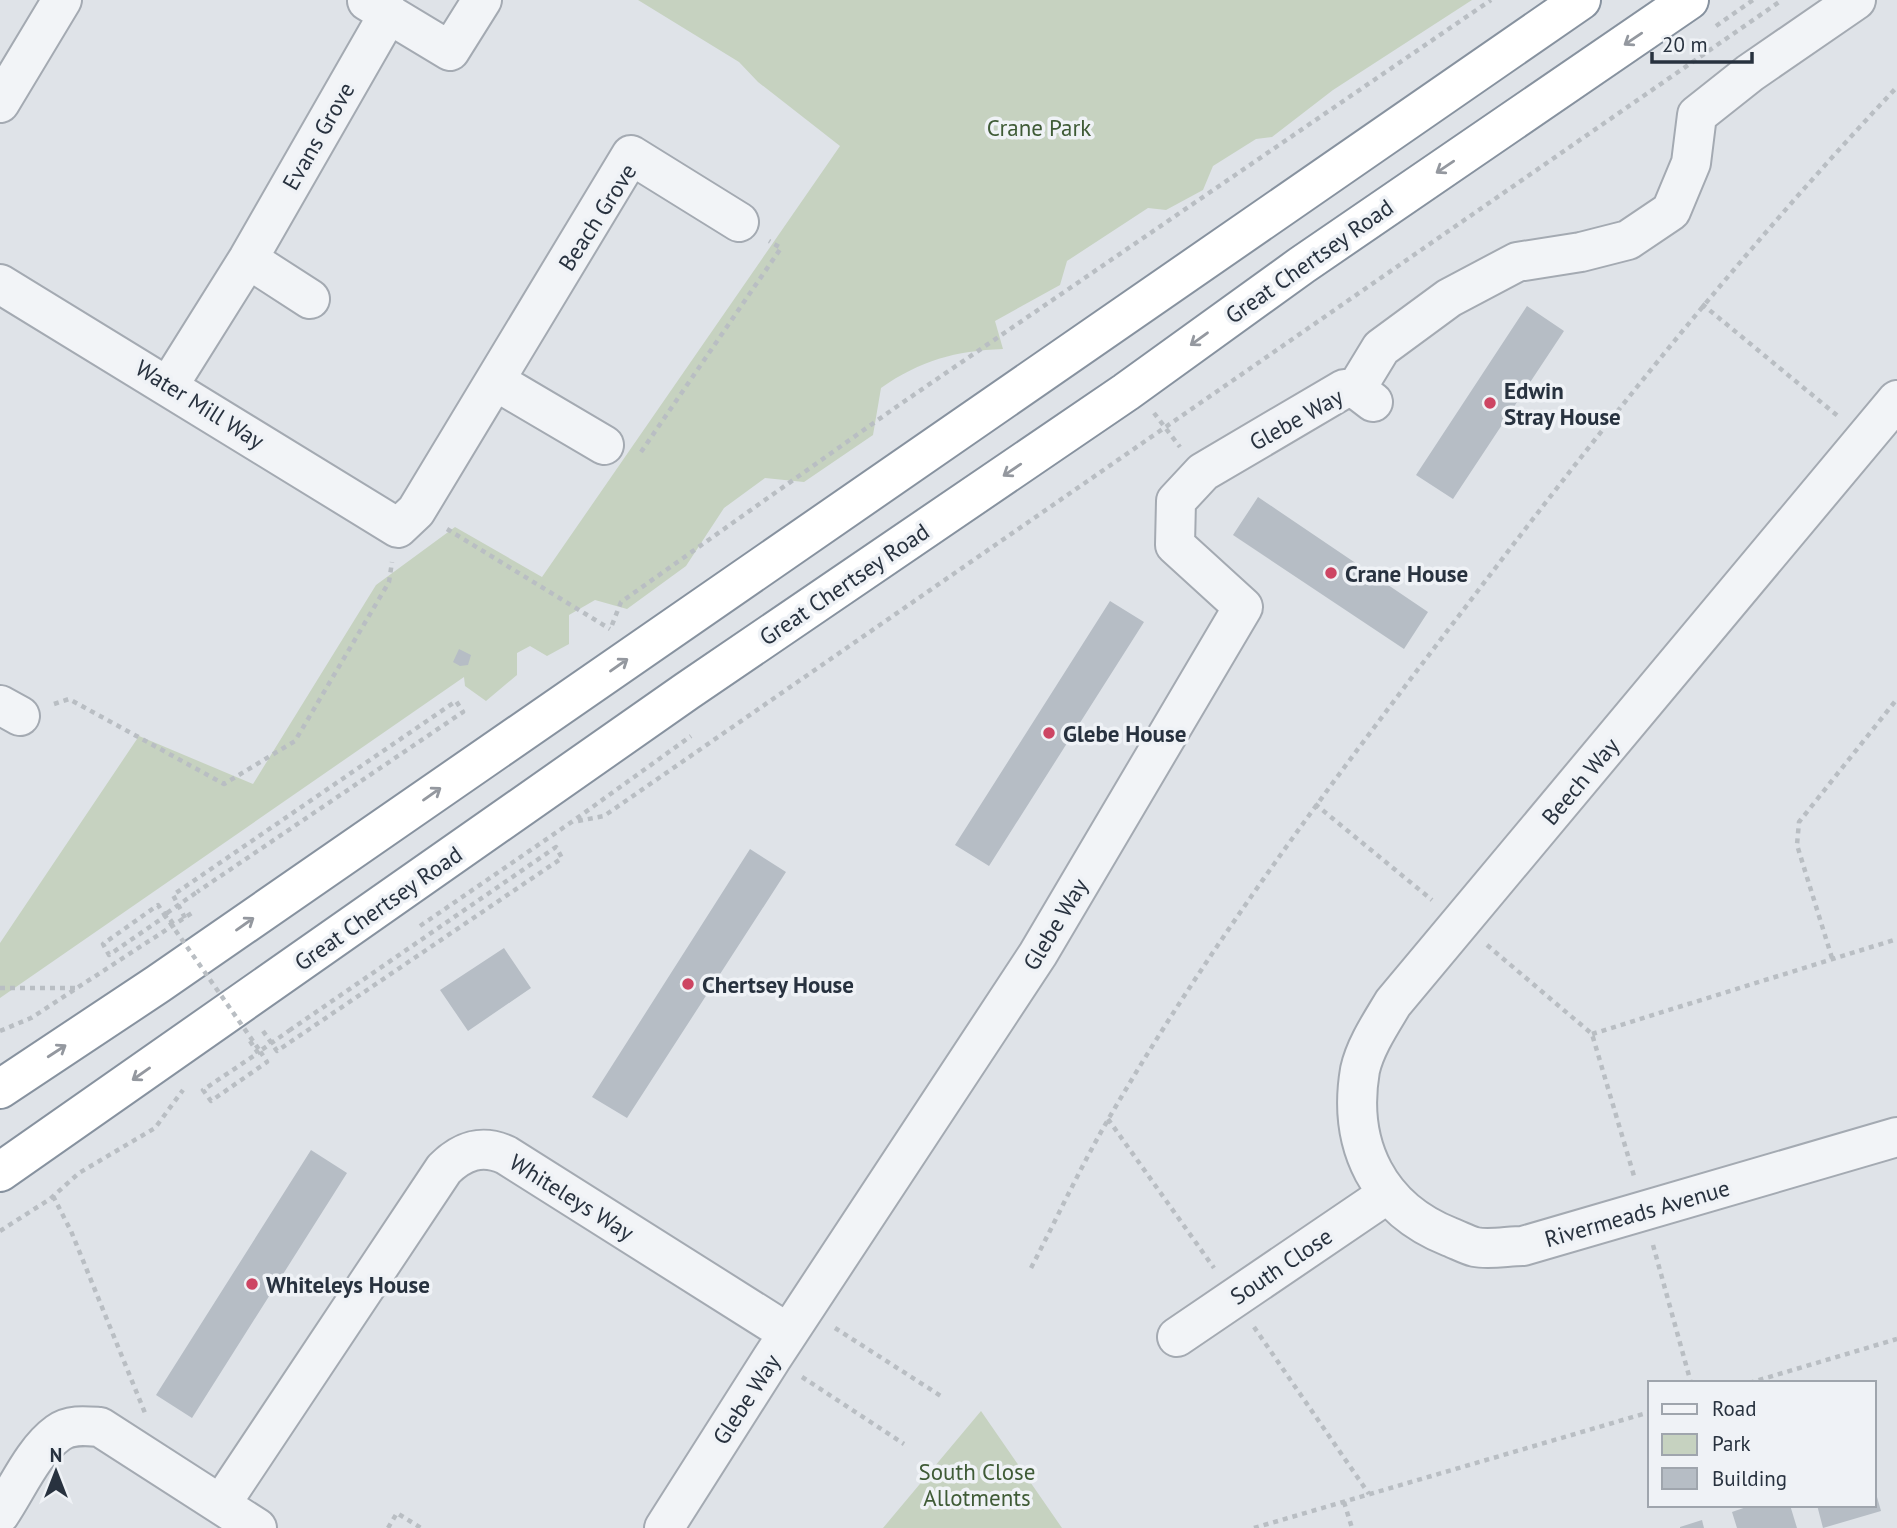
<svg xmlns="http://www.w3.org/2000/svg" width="1897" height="1528" font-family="'PT Sans',sans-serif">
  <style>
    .green { fill: #c6d2c0 }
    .building { fill: #b6bdc5 }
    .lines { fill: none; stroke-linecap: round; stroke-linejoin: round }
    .minor-casing { stroke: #a4aab2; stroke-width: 42 }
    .highway-casing { stroke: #87929f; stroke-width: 42 }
    .path { stroke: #b9bec3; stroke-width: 4.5; stroke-dasharray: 5 5; stroke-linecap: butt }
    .minor { stroke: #f2f4f7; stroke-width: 38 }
    .highway { stroke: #fff; stroke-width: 38 }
    .path-bridge { stroke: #b9bec3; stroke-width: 4.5; stroke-dasharray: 5 5; stroke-linecap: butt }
    .oneway { stroke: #94989f }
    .poi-dot { fill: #cd4563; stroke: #eff2f6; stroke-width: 2.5 }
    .labels { text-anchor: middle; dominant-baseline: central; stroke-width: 7; stroke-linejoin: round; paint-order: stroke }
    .park-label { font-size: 23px; fill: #3f5b36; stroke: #eff2f6 }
    .street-label { font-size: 23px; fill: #28323f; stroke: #eff2f6 }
    .poi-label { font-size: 23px; font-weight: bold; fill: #28323f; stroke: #eff2f6; text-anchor: start }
  </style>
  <rect width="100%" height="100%" fill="#dfe3e8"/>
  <path class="green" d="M638,0H1472L1333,90L1272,137L1256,139L1213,166L1203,190L1166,210L1148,208L1067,261L1060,285L995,321L1003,349C955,351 921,360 881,388L873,435L804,482L765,478L724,508L686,566L627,609L595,600L569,615V644L547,656L530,646L517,653V675L486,701L465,686L464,677L0,998V943L139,736L253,784L376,585L455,527L542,577L840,146L758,82L739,62Z
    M981,1411L1062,1528H883Z"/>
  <path class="building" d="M1527,306L1564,331L1453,499L1416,475Z
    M1258,497L1428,612L1404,649L1233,535Z
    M1110,601L1144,622L989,866L955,845Z
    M459,649L471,655L468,665L460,666L453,662Z
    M750,849L786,872L627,1118L592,1097Z
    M504,948L531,988L468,1031L440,990Z
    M311,1150L347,1173L192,1418L156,1395Z
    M1875,1490L1881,1511L1823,1528L1817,1505H1874Z
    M1752,1505H1790L1797,1528H1737L1732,1512Z
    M1702,1520L1704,1528H1680V1527Z"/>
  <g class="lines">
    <defs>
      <path id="minor" d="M367,1L450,51L482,0
        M0,103L62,0
        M248,259L310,299
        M0,284L398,528L416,511L631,155L739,222
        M497,382L604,445
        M169,385L248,259L389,13
        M1356,389L1381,348L1449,298L1517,262L1581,252L1628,240L1671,211L1691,163L1697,115L1750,73L1856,0
        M1897,400L1393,1003C1381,1023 1365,1047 1360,1070C1347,1146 1379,1209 1450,1237C1458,1240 1467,1245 1475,1247C1490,1250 1508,1246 1523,1246L1897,1137
        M0,705L20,716
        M1177,1337L1386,1195
        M221,1504L444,1169C462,1151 482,1144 506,1155L788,1333
        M0,1514C17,1489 33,1451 58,1433C70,1424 86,1426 100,1427L257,1528
        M664,1528L772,1358L1038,954L1243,607L1175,545L1176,501L1203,472L1344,389H1356L1373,402"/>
      <path id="highway" d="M0,1089L158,984L1581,0
        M0,1172L687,691L1126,392L1302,265L1689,0"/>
    </defs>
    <use href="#minor" class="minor-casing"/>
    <use href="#highway" class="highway-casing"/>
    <path class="path" d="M1716,26L1753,0
      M1702,304L1839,417
      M1154,413L1180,447
      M641,452L781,248L769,241
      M447,529L610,629
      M612,625L621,602L899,405L1491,0
      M54,704L69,699L224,784L295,741L389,582L392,562
      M1315,804L1432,900
      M578,821L604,816L1782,0
      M167,913L164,914L158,905L103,944L109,955L167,915L174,925
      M185,918L173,895L456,701L463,712L197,892
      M420,926L573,821L691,736
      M1487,945L1592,1034L1634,1176
      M1832,958L1797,845L1799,822L1897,699
      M0,988H76
      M0,1031L31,1018L195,911
      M263,1031L277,1051L562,858L556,847L290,1030
      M1592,1034L1897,939
      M250,1041L258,1053L203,1090L211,1101L267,1062L260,1051
      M1108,1119L1214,1268
      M53,1196L71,1231L145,1413
      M0,1231L50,1199L79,1173L155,1128L183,1090
      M1653,1245L1691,1383
      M1031,1268C1057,1218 1081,1166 1109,1118C1217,932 1347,762 1477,592C1610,417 1746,247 1897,87
      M1254,1327L1369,1494
      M835,1328L944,1398
      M802,1377L904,1444
      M1749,1383L1897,1339
      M1344,1502L1352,1528
      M388,1528L397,1513L421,1528
      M1254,1528L1650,1412"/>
    <use href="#minor" class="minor"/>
    <use href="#highway" class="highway"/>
    <path class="path-bridge" d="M167,913L197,892
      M164,914L260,1051L290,1030"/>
  </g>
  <defs><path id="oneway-shaft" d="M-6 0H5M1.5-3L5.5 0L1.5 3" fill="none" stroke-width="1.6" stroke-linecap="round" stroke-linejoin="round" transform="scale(1.75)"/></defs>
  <g class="oneway">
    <use href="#oneway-shaft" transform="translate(1633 39) rotate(146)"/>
    <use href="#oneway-shaft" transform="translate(1445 167) rotate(146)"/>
    <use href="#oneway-shaft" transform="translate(1199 339) rotate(144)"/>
    <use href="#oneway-shaft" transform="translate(1012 470) rotate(146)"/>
    <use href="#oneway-shaft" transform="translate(619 665) rotate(-35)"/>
    <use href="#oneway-shaft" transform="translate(432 794) rotate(-35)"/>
    <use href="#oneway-shaft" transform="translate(245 924) rotate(-35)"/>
    <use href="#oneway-shaft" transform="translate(57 1051) rotate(-33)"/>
    <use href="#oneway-shaft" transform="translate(141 1074) rotate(145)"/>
  </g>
  <g class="poi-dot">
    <circle cx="1490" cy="403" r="7"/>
    <circle cx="1331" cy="573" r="7"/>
    <circle cx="1049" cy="733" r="7"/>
    <circle cx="688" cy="984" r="7"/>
    <circle cx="252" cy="1284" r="7"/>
  </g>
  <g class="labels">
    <g class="park-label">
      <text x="1039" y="127">Crane Park</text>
      <text x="977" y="1471">South Close<tspan x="977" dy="26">Allotments</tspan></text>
    </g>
    <g class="street-label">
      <text transform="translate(318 136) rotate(-60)">Evans Grove</text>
      <text transform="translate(597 217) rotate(-57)">Beach Grove</text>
      <text transform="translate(1309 261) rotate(-35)">Great Chertsey Road</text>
      <text transform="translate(200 404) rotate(32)">Water Mill Way</text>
      <text transform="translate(1296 419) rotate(-29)">Glebe Way</text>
      <text transform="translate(844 584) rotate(-34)">Great Chertsey Road</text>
      <text transform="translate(1580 781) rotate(-50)">Beech Way</text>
      <text transform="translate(378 908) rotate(-35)">Great Chertsey Road</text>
      <text transform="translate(1055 924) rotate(-59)">Glebe Way</text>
      <text transform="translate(572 1197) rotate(32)">Whiteleys Way</text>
      <text transform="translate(1637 1213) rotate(-16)">Rivermeads Avenue</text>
      <text transform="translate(1281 1266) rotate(-34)">South Close</text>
      <text transform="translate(746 1399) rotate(-57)">Glebe Way</text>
    </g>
    <g class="poi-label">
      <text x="1504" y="390">Edwin<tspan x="1504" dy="26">Stray House</tspan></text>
      <text x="1345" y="573">Crane House</text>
      <text x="1063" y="733">Glebe House</text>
      <text x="702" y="984">Chertsey House</text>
      <text x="266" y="1284">Whiteleys House</text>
    </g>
  </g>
  <rect x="1648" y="1381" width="228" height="126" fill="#eff2f6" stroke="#9fa5ad" stroke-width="2"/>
  <rect x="1662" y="1404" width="35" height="10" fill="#f2f4f7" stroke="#9fa5ad" stroke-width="2"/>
  <text x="1712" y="1416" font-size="21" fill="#28323f">Road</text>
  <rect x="1662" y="1434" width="35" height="21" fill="#c6d2c0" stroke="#9fa5ad" stroke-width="2"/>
  <text x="1712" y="1451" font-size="21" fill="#28323f">Park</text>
  <rect x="1662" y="1468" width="35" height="21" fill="#b6bdc5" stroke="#9fa5ad" stroke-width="2"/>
  <text x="1712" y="1486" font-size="21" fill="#28323f">Building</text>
  <g transform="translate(56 1472)" stroke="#eff2f6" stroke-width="5" paint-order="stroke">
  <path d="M0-5L12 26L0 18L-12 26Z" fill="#28323f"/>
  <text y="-10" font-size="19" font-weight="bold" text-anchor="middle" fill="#28323f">N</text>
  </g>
  <path d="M1652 52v10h100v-10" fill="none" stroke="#28323f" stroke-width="3.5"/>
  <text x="1662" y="52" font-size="21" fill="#28323f" stroke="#eff2f6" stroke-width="5" paint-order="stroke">20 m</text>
</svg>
